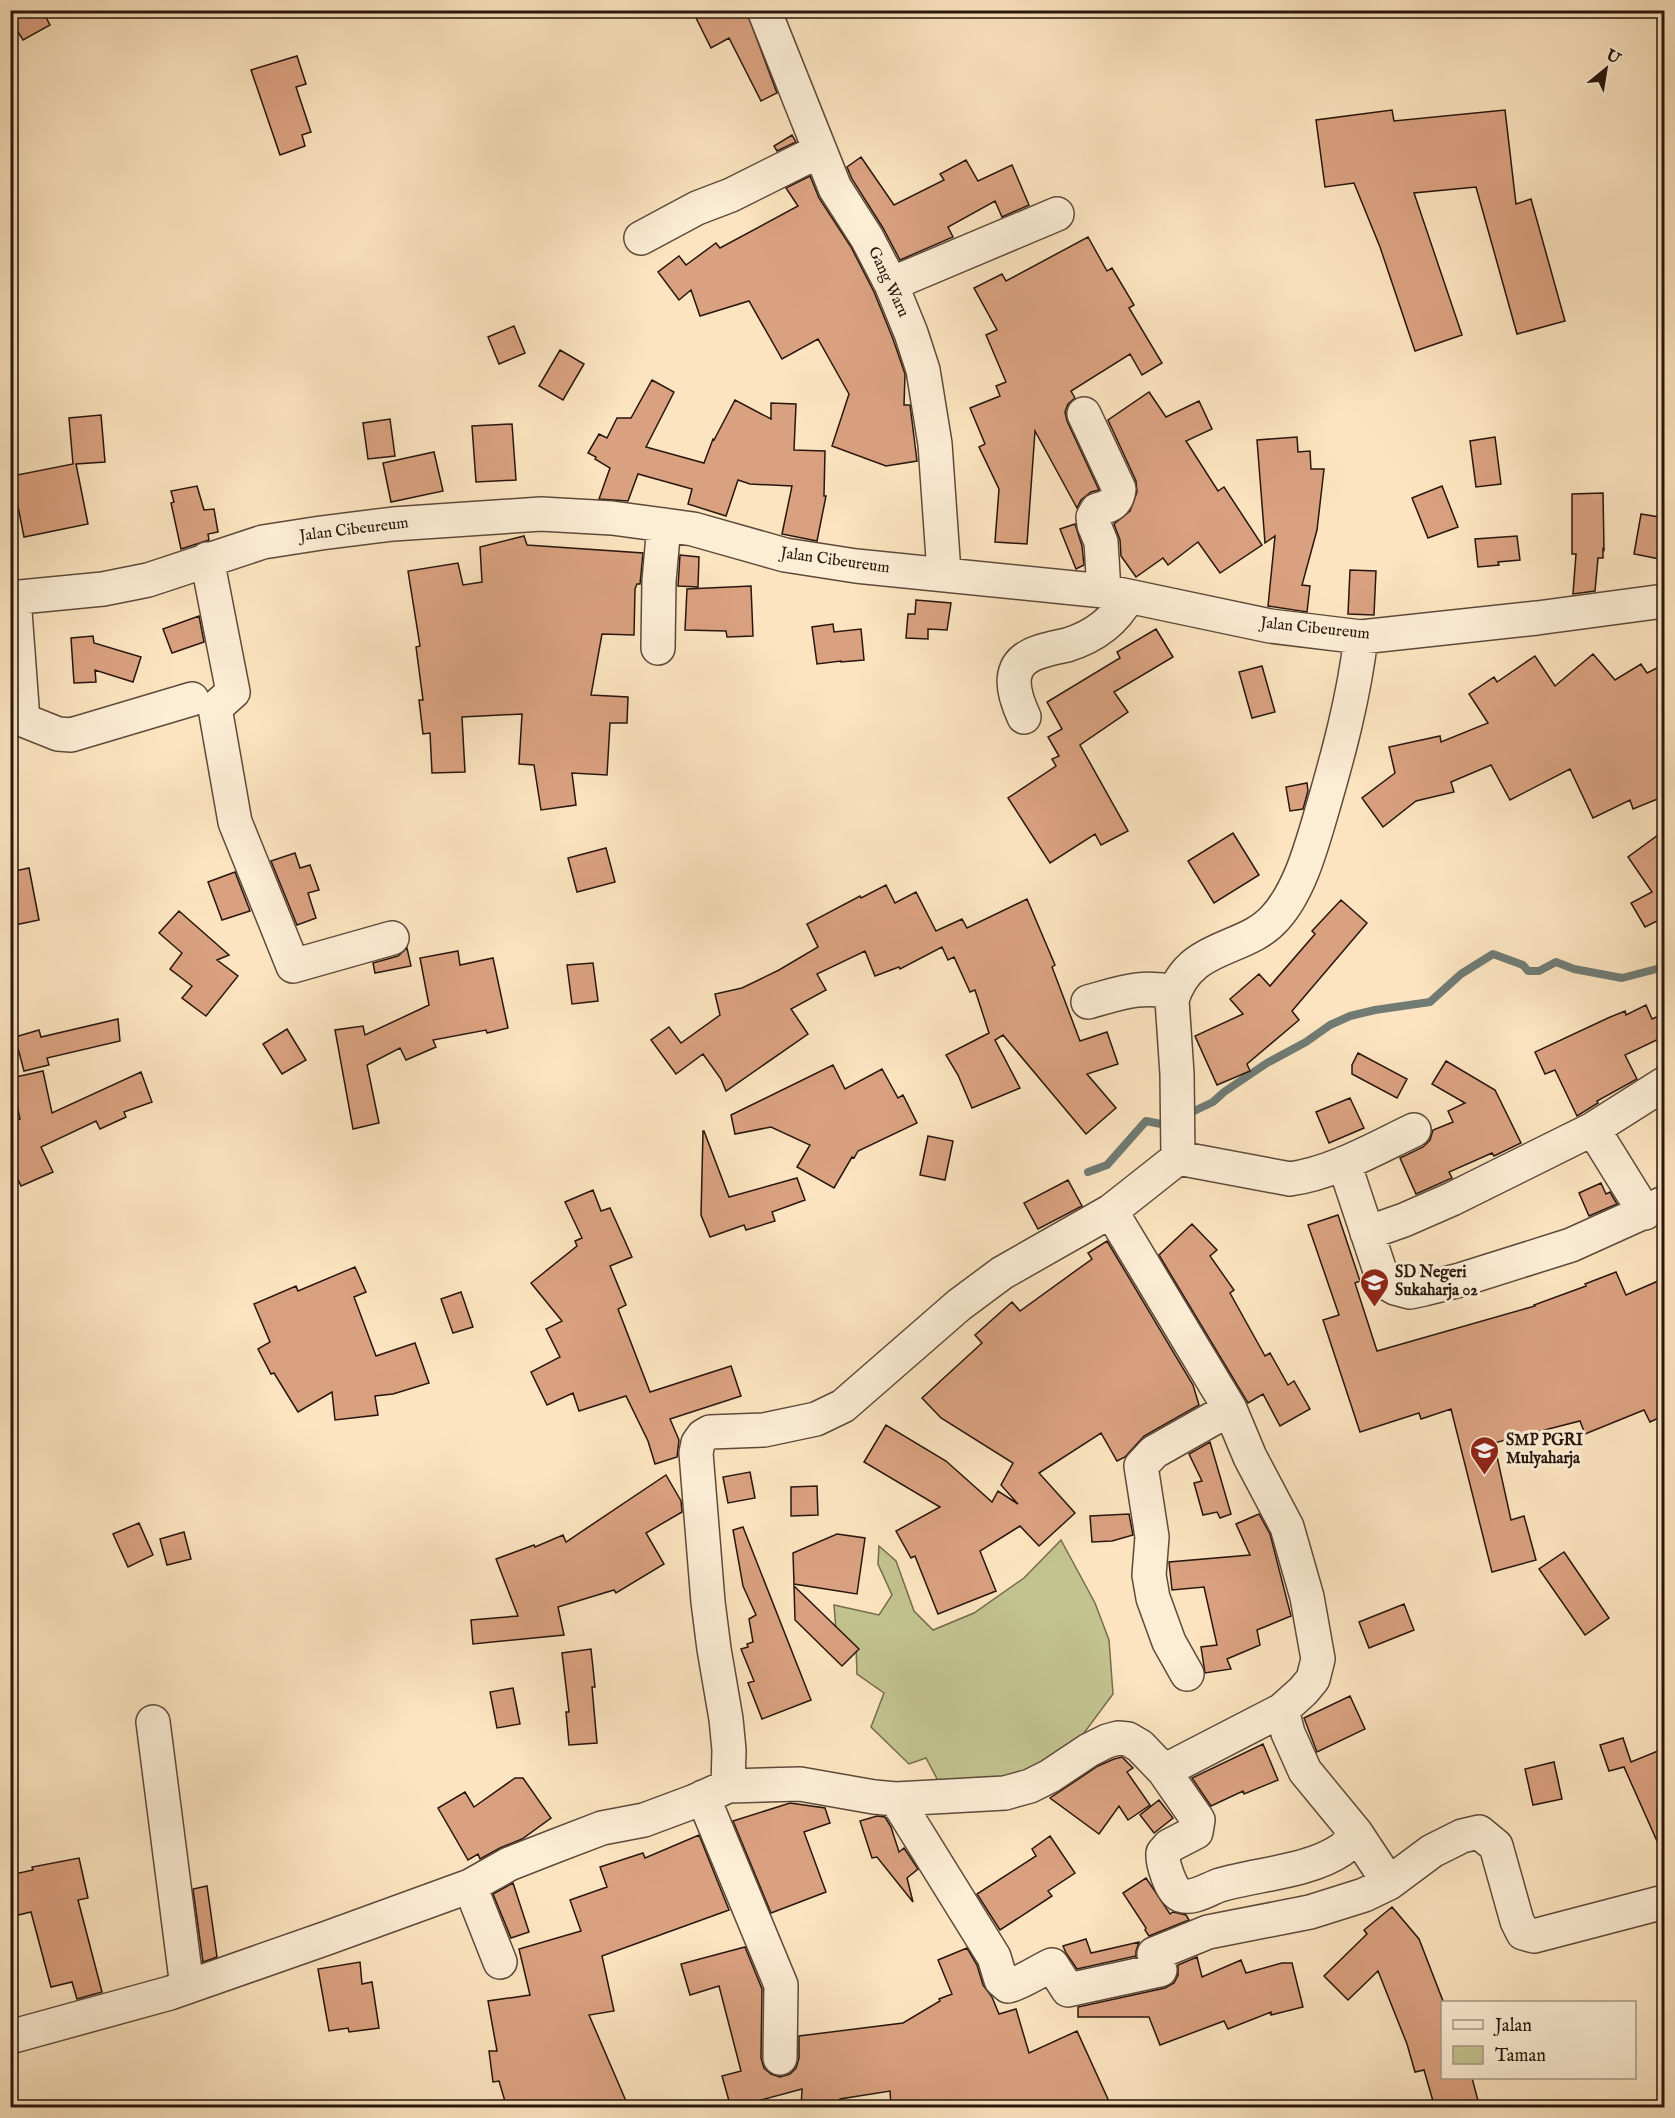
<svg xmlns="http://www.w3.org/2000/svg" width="1675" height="2118" font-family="'IM FELL English',serif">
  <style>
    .green { fill: #c2c38f; stroke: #766c4e; stroke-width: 1.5 }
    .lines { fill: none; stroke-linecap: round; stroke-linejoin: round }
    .stream { stroke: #707b74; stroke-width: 8 }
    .building { fill: #daa180; stroke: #29160e; stroke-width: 1.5 }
    .minor-casing { stroke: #5e4a3a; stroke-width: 36 }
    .minor { stroke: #fcedd5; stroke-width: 33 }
    .labels { text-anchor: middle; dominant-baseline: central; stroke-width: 6; stroke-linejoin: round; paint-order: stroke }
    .street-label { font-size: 16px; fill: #29160e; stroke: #fcedd5 }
    .poi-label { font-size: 16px; font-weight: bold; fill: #29160e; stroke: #fcedd5; text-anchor: start }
  </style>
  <rect width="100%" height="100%" fill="#fbe4bf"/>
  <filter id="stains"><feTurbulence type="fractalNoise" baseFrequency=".00333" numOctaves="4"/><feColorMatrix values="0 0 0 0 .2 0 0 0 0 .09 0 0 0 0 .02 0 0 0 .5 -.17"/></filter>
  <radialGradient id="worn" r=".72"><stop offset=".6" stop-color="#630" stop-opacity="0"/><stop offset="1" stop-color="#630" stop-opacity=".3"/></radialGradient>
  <path class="green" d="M1061,1540L1095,1603L1109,1640L1113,1694L1081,1737L1025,1785L945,1794L926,1758L909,1764L871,1727L884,1693L857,1674L856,1646L836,1630L834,1605L879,1615L892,1595L878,1564L879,1546L896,1561L914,1611L933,1630L974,1613L1024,1578Z"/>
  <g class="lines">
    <path class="stream" d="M1192,1112L1213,1102L1224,1092L1267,1063L1306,1042L1330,1025L1350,1016L1375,1010L1430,1002L1461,974L1493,954L1523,965L1528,971H1539L1556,962L1574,969L1622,978L1664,967
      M1088,1172L1107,1165L1146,1121L1166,1125L1170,1123"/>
  </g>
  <path class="building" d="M10,10H42L50,25L23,40L10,19Z
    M692,10H746L777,93L761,101L729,38L711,48Z
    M297,56L306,84L296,87L311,132L302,135L305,146L280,155L251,70Z
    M1392,110L1394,121L1505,110L1516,204L1531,199L1565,321L1517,334L1476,187L1414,193L1462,335L1415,351L1380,247L1354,183L1325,187L1316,120Z
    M792,135L796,142L777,151L774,146Z
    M861,157L894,205L944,180L940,174L966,160L978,181L1012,165L1029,205L1002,217L995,201L948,227L953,237L900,260L883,228L852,179L847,167Z
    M810,176L819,198L851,247L874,292L893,339L905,374L904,405H910L917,461L886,466L832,446L849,394L818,339L782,359L749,301L700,316L691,290L679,300L658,272L679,256L686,265L716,243L720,248L798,206L786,188Z
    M1088,237L1107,271L1112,268L1134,305L1129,308L1162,363L1142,375L1130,354L1071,391L1075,398L1068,404L1065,412L1067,421L1099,490L1091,492L1081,500L1077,508L1035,431L1027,544L995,542L999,489L979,447L985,444L970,408L1000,396L996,386L1006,382L986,335L997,330L974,288L1002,274L1006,281Z
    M514,326L525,353L499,364L488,337Z
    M560,350L584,364L563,400L539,386Z
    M652,380L674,392L646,447L704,463L713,439L714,440L735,400L771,419V403L796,404L794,450L825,451L824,496H826L817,541L782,534L792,486L750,484L738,480L726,516L688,504L692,489L638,474L628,501L599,499L610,468L595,459L596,457L588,453L599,434L607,438L617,418H631Z
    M1149,392L1166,417L1199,401L1212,429L1186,441L1218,491L1224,487L1262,545L1220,573L1198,542L1168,565L1163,558L1136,577L1121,556L1120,540L1114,524L1130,511L1137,492L1136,481L1108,420Z
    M101,415L105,462L76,464L88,524L24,537L12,476L73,464L69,418Z
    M390,419L395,456L368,459L363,423Z
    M512,424L516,480L476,482L472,426Z
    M1297,437L1298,452L1310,451L1311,469H1324L1317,530L1302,585L1310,586L1307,612L1268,606L1275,536L1265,543L1257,440Z
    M1495,437L1501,484L1476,487L1470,441Z
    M434,452L443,491L391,502L383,463Z
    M197,486L204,510L214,509L218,532L208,534L209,540L181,549L171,503L174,502L171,491Z
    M1442,486L1458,527L1428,538L1412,498Z
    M1603,493L1604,550L1603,549V558H1598L1595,591L1573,594L1576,554H1572V494Z
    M1641,514L1665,518V560L1634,554Z
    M1075,524L1082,546L1084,565L1076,569L1060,529Z
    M524,536L527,545L643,553L640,584H637L635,589L634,635L602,634L591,695L628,697L627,723H610L607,775L572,773L576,805L541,810L534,765L519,764L522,714L462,717L465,772L432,773L430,733L423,734L419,700H423L416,647L420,646L408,571L458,563L463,585L482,582L480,547Z
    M1517,536L1520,560L1498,562L1499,565L1478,567L1475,539Z
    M680,555L699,557L698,587L678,586Z
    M1350,570L1376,571L1374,615L1348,614Z
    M751,586L753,636L727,637L726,631L685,630L687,589Z
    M916,600L951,603L947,630L928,629V639L906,638L908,614H915Z
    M199,616L204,642L172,653L163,629Z
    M833,624L834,632L861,629L864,660L841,662V661L817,664L812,627Z
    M1156,629L1173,657L1114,692L1128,712L1080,745L1128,831L1101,845L1095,834L1050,863L1008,798L1056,766L1052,759L1059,756L1048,737L1062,729L1047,702L1120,658L1117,652Z
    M93,636L94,643L141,657L133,682L95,670L96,682L74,683L71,638Z
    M1593,654L1615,680L1641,664L1647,673L1665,664V796L1633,809L1630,800L1593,818L1570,769L1510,800L1491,765L1451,782L1454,792L1416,801L1383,827L1362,798L1395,773L1389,747L1440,736L1441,742L1488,723L1469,694L1494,677L1497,682L1535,656L1555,686Z
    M1262,666L1275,712L1252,718L1239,672Z
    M1307,783L1308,791L1303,809L1290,811L1286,787Z
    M1665,830V917L1645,927L1631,903L1652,892L1628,857Z
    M1233,833L1259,875L1214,903L1188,861Z
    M606,848L615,882L577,892L568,858Z
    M295,853L300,868L310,865L319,890L308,893L316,918L297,925L271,861Z
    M29,868L39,920L10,926V872Z
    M235,872L250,911L222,920L208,882Z
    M886,885L895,903L916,892L936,931L962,919L967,928L1027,899L1055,965L1052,967L1080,1041L1107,1032L1118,1064L1087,1074L1116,1108L1086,1134L1003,1035L995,1040L1020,1088L972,1108L958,1075L946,1055L989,1033L975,990L970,992L954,957L948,960L942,947L900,969L899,967L875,976L865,951L817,974L826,990L791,1009L808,1034L726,1091L721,1079L703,1054L676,1074L651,1040L669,1027L681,1043L720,1015L715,994L742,988L779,970L818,947L807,924L860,896L861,898Z
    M1341,900L1367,923L1292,1011L1299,1020L1247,1064L1250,1071L1217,1085L1195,1036L1243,1014L1230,999L1259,974L1270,986L1315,934L1312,931Z
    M179,911L229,955L217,960L238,976L206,1016L182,998L192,986L170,969L182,953L159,933Z
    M407,948L411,966L375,973L373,963L398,956Z
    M458,951L460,965L493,958L508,1028L487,1033L486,1030L433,1040L436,1047L406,1060L400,1048L367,1065L379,1123L353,1129L335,1030L363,1026L365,1035L429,1005L420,958Z
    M593,963L598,1001L572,1004L567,965Z
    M1646,1005L1652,1019L1665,1013V1036L1625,1055L1637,1079L1597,1101L1598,1103L1577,1116L1555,1070L1545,1074L1535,1052L1608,1018L1625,1011L1626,1015Z
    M118,1019L120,1041L47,1058L49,1065L24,1071L15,1037L39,1030L41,1037Z
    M287,1029L306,1060L282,1074L263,1044Z
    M1358,1053L1407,1079L1397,1098L1352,1074V1065Z
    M1446,1061L1495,1090L1521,1143L1494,1156L1492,1153L1449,1172L1452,1178L1416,1194L1400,1158L1423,1147L1430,1140L1433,1130L1453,1122L1448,1111L1465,1103L1432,1084Z
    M833,1065L845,1089L882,1069L898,1098L903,1095L917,1123L858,1151L854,1158L852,1157L834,1188L797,1167L810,1145L771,1127L735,1134L731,1115Z
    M43,1071L52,1113L141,1072L152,1102L124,1112L126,1117L100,1129L96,1121L41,1147L53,1172L21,1186L10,1162V1123L20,1119L11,1078Z
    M1350,1098L1364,1128L1329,1143L1316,1112Z
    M703,1131H704L729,1197L797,1178L805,1200L772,1212L775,1221L746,1230L744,1225L710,1237L701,1215Z
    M928,1136L953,1141L945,1180L920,1175Z
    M1068,1180L1082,1206L1038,1229L1024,1203Z
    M1601,1183L1606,1194L1610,1192L1617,1204L1589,1216L1579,1193Z
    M593,1190L601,1211L610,1208L632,1257L610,1266L626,1305L618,1309L650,1392L731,1366L741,1396L670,1419L679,1440L677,1457L655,1464L648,1441L626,1396L579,1411L573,1393L547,1405L531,1372L560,1357L546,1329L562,1321L531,1283L577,1246L575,1241L582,1238L565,1202Z
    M1338,1215L1360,1281L1355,1283L1377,1351L1535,1306L1534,1305L1586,1286L1585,1284L1616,1272L1626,1295L1665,1278V1415L1650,1422L1644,1410L1585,1434L1580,1421L1494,1443L1511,1520L1524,1516L1536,1560L1492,1572L1451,1409L1421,1419L1419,1413L1360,1432L1323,1320L1339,1315L1308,1225Z
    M1192,1224L1217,1250L1210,1256L1234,1290L1230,1293L1265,1356L1270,1353L1288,1385L1294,1381L1310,1409L1280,1426L1263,1394L1248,1403L1159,1255Z
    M1107,1241L1193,1385L1199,1405L1144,1436L1125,1457L1117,1461L1101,1433L1039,1473L1075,1513L1039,1546L1020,1526L980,1551L996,1591L938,1614L915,1556L911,1558L896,1531L940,1507L864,1462L886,1425L946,1461L992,1502L998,1491L1018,1504L1001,1485L1013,1463L941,1418L922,1398L982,1343L975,1335L1012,1302L1020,1311L1092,1259L1088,1253Z
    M355,1267L366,1292L354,1297L376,1356L415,1343L429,1383L393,1394L375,1396L378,1415L335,1420L332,1392L298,1412L274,1373L271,1374L258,1349L270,1342L254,1304L296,1286L298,1291Z
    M461,1292L473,1327L453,1333L441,1299Z
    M1210,1442L1231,1514L1220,1518L1217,1512L1203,1515L1194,1483L1202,1481L1189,1454Z
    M750,1472L755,1498L728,1503L723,1477Z
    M666,1475L681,1501L682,1512L646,1533L664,1564L616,1593L614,1590L558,1607L564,1635L473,1644L471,1620L518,1616L496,1559L534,1545L535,1547L563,1535L566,1542Z
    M817,1486L818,1515L791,1516V1487Z
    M1129,1514L1133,1535L1112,1541L1092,1542L1090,1516Z
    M1259,1514L1270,1534L1291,1616L1257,1630L1260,1645L1227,1659L1231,1669L1205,1673L1201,1647L1217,1645L1204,1587L1172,1590L1169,1562L1250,1555L1236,1524Z
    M139,1523L153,1555L128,1567L113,1534Z
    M743,1527L811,1700L762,1719L748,1683L754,1681L741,1649L748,1647L747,1644L753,1642L749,1619L756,1615L743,1586L733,1530Z
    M184,1532L191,1559L167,1565L160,1539Z
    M837,1534L865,1538L857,1594L794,1584L793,1553Z
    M1564,1552L1609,1618L1585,1635L1539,1569Z
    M794,1586L859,1649L842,1666L795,1620Z
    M1404,1604L1414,1630L1369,1648L1359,1622Z
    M591,1649L595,1687H592L597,1743L569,1745L566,1712H569L562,1653Z
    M513,1688L520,1724L497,1728L490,1692Z
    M1350,1696L1365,1729L1317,1752L1304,1718Z
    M1623,1738L1631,1762L1665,1748V1859L1624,1767L1609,1771L1600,1745Z
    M1263,1744L1278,1780L1244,1794L1243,1791L1211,1806L1192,1778Z
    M1122,1757L1133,1768L1127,1772L1150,1805L1128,1820L1119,1806L1099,1834L1050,1798L1098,1766L1114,1759Z
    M1554,1762L1562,1799L1533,1805L1525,1769Z
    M515,1778H523L551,1818L522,1839L500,1848L480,1859L478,1854L468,1860L438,1808L465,1792L474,1807Z
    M1159,1800L1173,1818L1154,1833L1140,1815Z
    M790,1803L825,1808L830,1823L804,1832L826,1892L771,1913L733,1821Z
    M877,1816L885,1817L891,1827L899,1852L904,1848L918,1869L907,1878L913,1902L877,1857L872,1858L860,1821Z
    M699,1835L729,1910L602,1956L614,2011L589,2015L629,2108H507L499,2081L493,2082L489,2051H497L488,2001L530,1995L519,1949L581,1931L570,1900L607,1887L600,1867L643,1853L645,1858Z
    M1050,1836L1075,1873L1048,1891L1052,1896L1000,1930L977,1894L1036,1856L1032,1849Z
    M79,1858L88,1898L78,1900L102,1992L77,1999L72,1982L51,1987L31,1912L10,1917V1875L33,1870L32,1867Z
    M1146,1878L1170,1914L1173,1912L1186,1915L1189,1920L1149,1936L1145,1930L1146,1928L1123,1893Z
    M513,1883L529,1932L511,1938L493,1894Z
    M207,1886L217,1957L203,1962L193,1889Z
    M1392,1907L1419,1939L1443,2001V2078H1472L1480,2108H1435L1424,2070L1415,2072L1407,2044L1378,1971L1348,2000L1324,1976L1367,1934L1364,1930Z
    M1086,1939L1091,1953L1139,1942L1136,1951V1956L1077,1969L1066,1953L1063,1946Z
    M745,1947L762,1989L761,2058L764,2068L771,2074L780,2077L790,2074L796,2068L799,2058V2036L903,2023L940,2001L939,1999L952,1994L938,1960L967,1948L977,1965L983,1985L992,1997L999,2014L1016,2009L1029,2053L1077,2031L1112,2108H891L890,2091L840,2099L839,2108H801L802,2089L731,2108L722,2076L741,2071L719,1986L690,1995L681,1964Z
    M1197,1957L1202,1977L1241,1960L1246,1973L1282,1963H1292L1303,2007L1271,2015V2012L1228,2029L1224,2021L1160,2045L1149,2017H1078V2007L1165,1988L1174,1983L1178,1975V1965Z
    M360,1962L362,1984L372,1982L379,2028L349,2032L348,2028L329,2031L318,1969Z"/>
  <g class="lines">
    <defs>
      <path id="minor" d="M764,10L835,188L867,238L891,284L911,333L923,370L935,444L944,573
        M641,238L697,208L731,195L819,151
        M891,284L1057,214
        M1084,414L1119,489C1117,504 1110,506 1097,510L1093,517L1094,525L1101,542L1104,591
        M207,559L233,692L215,708L235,822L293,966L392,938
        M10,598L103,589L148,580L263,542L321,533L393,524L541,514L612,518L693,529L785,555L856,566L1104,591L1270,626L1361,637L1537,618L1664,601
        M14,598L23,720L58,734L71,735L192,699
        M658,648L659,581L664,525
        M1024,717C1012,691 1005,663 1039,652C1048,649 1058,647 1067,645C1093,637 1115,621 1128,597
        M1088,1002C1121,993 1140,985 1174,992
        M1593,1129L1645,1213
        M1178,1158L1177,1074L1172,1000C1189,942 1244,953 1275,918C1299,892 1311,848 1321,814C1338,756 1354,697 1361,637
        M1344,1163L1380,1271L1388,1284L1395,1288L1410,1292L1424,1289L1460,1280L1571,1245L1664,1203
        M1111,1211L1230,1409L1250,1457L1287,1527L1307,1597L1318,1659L1313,1679L1303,1691L1282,1710L1288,1733L1305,1771L1356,1833L1389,1883
        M1367,1233L1404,1220L1452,1199L1593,1129L1664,1084
        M1187,1674L1169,1642L1153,1598L1149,1575L1152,1537L1141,1466L1154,1452L1230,1409
        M1282,1710L1164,1771L1198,1820L1196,1832L1169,1846L1163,1853C1162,1863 1171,1891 1180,1895C1193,1900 1208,1889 1220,1885C1257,1874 1308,1872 1341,1850C1347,1846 1352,1838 1356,1833
        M153,1722L187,1987
        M728,1786L800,1784L874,1797L896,1799L1005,1793L1030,1786L1050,1776L1089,1750L1107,1741L1118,1738L1128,1739L1140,1746L1164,1771
        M703,1797L781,1985L780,2058
        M896,1799L994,1957L1001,1980L1008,1986C1022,1983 1038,1971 1052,1965L1068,1990L1160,1970L1154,1954L1208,1932L1310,1912L1364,1895L1389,1883L1432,1851L1462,1836L1479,1832L1496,1846L1517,1921L1523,1933L1534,1936L1664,1902
        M470,1886L500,1962
        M10,2037L170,1993L327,1938L470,1886L509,1864L555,1846L602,1828L644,1820L695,1801L728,1786L729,1750L726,1719L714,1649L708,1602L696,1453L698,1443L703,1436L710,1432L764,1430L816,1419L843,1406L959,1305L1002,1273L1111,1211L1178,1158L1290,1179C1333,1173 1374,1149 1414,1130"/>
    </defs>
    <use href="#minor" class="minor-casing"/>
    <use href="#minor" class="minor"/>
  </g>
  <defs>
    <symbol id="school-pin" viewBox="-11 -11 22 30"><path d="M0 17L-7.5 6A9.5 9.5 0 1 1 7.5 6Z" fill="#8f2418" stroke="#fcedd5"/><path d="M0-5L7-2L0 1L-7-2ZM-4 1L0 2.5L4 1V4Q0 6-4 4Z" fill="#fff"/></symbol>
  </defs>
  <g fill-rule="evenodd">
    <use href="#school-pin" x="1358" y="1266" width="33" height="45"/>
    <use href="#school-pin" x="1468" y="1434" width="33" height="45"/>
  </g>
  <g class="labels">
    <g class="street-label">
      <text transform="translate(888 282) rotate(65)">Gang Waru</text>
      <text transform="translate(354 530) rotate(-7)">Jalan Cibeureum</text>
      <text transform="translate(835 561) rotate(8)">Jalan Cibeureum</text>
      <text transform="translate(1315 629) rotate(6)">Jalan Cibeureum</text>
    </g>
    <g class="poi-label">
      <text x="1395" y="1273">SD Negeri<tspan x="1395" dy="18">Sukaharja 02</tspan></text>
      <text x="1506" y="1441">SMP PGRI<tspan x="1506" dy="18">Mulyaharja</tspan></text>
    </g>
  </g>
  <rect width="1675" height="2118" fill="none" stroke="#fbe4bf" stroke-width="36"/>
  <rect x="12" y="12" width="1651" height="2094" fill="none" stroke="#29160e" stroke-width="3"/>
  <rect x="18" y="18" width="1639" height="2082" fill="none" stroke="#29160e" stroke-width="1.5"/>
  <rect x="1441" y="2001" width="195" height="78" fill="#fcedd5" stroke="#a89785" stroke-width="1.5"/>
  <rect x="1453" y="2020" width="30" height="9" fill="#fcedd5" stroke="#a89785" stroke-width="1.5"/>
  <text x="1495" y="2031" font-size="18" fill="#29160e">Jalan</text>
  <rect x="1453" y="2046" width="30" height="18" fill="#c2c38f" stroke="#a89785" stroke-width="1.5"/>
  <text x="1495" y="2061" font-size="18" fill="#29160e">Taman</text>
  <g transform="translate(1606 69) rotate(30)" stroke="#fcedd5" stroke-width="4.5" paint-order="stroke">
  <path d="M0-4.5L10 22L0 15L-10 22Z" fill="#29160e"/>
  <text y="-9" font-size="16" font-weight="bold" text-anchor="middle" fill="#29160e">U</text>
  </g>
  <rect width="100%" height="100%" filter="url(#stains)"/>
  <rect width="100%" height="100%" fill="url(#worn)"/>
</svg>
